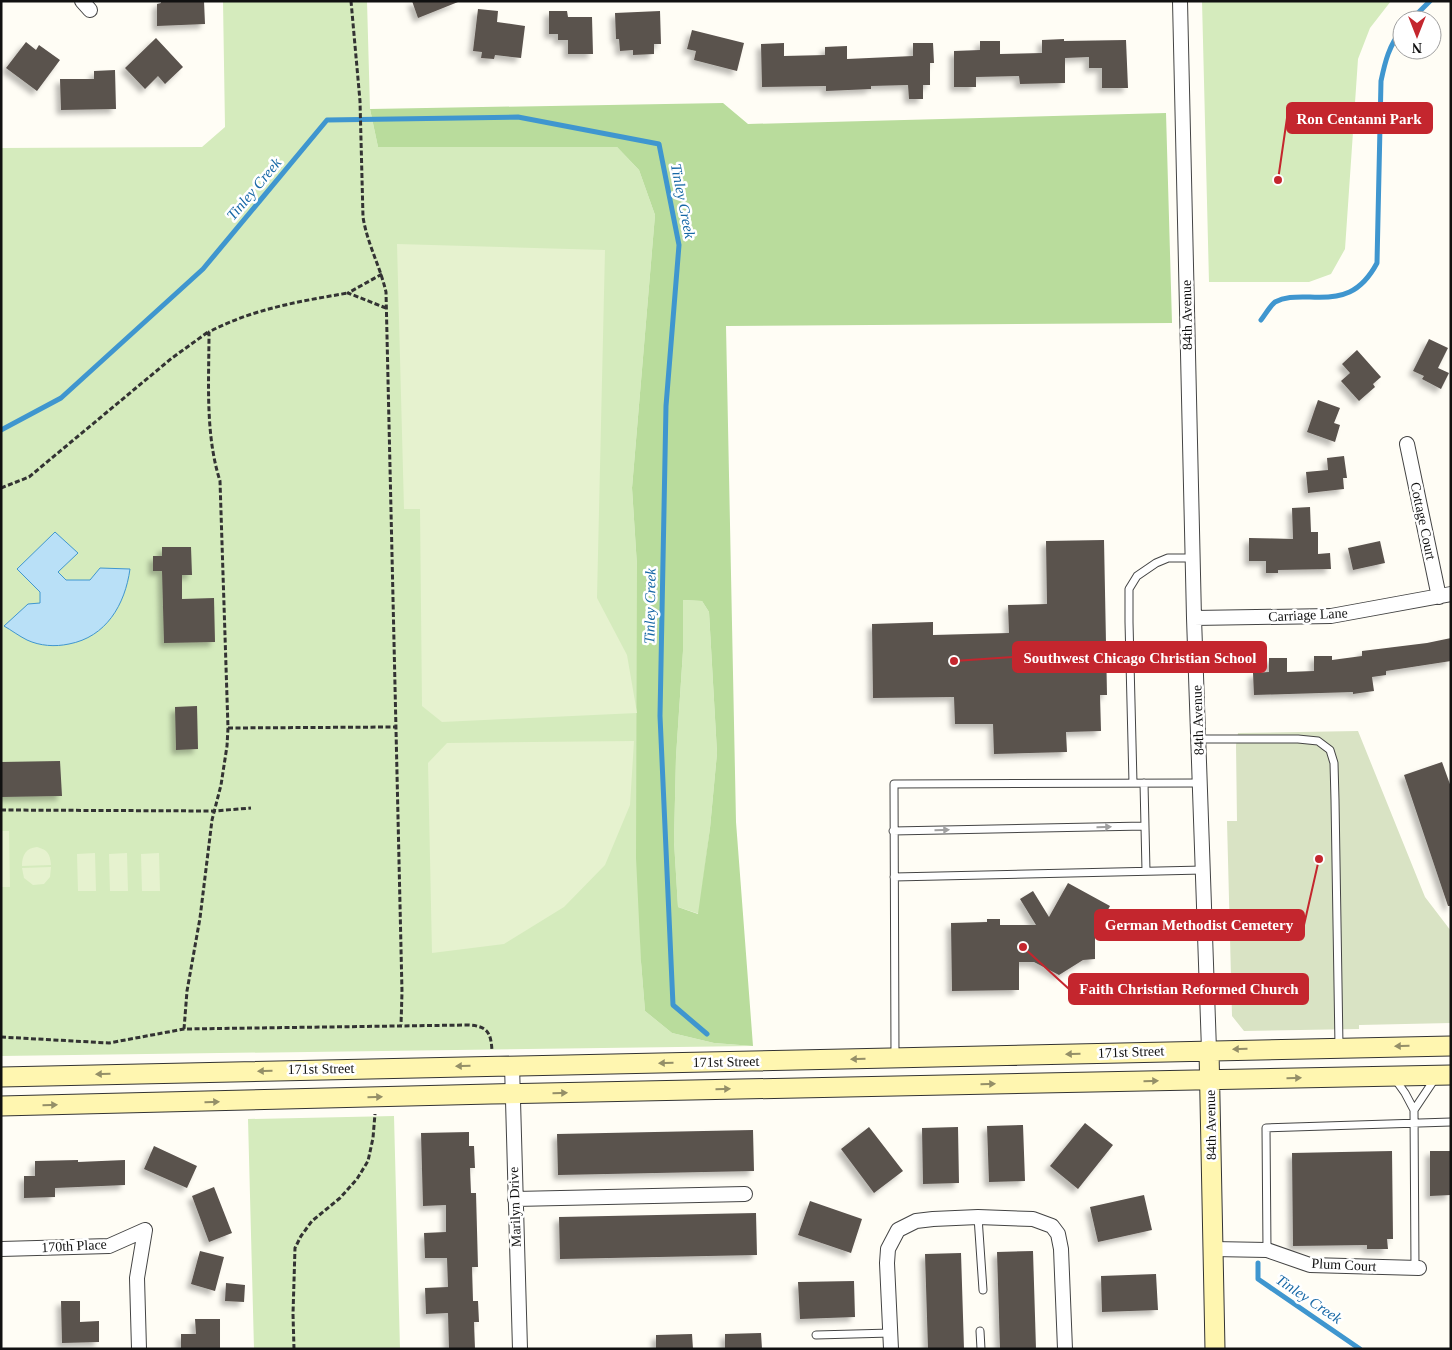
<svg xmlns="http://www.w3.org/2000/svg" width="1452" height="1350" font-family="Georgia,serif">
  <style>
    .green { fill: #d5ebbd }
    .forest { fill: #b9dc9c; fill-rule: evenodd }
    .cemetery { fill: #d9e3c4 }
    .pitch { fill: #e6f2cf }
    .water { fill: #b9e0f7; stroke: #3f96cf }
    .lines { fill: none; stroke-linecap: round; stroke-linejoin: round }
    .stream { stroke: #3f96cf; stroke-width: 5 }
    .building { fill: #5a524d; filter: url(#shadow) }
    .lane-casing { stroke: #444; stroke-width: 9 }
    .street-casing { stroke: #444; stroke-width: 16 }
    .secondary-casing { stroke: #333; stroke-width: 21 }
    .path { stroke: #333; stroke-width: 3; stroke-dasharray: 5 2.5; stroke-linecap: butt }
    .lane { stroke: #fff; stroke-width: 7 }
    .street { stroke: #fff; stroke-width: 14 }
    .secondary { stroke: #fff6b0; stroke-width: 19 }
    .oneway { fill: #a0a0a0 }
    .oneway2 { fill: #948f68 }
    .labels { text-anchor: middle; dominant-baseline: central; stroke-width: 5; stroke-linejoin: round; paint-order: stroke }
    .street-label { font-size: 14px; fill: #111; stroke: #fff }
    .water-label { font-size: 15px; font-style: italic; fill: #1768a6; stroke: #fff }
    .leader { fill: none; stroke: #c4262e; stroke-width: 2 }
    .callout-dot { fill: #c4262e; stroke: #fff; stroke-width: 2 }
    .callout { fill: #c4262e; stroke: #c4262e; stroke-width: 2 }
    .callout-label { font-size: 15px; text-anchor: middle; font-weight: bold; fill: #fff }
  </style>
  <defs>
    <filter id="shadow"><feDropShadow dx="-4.5" dy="4.5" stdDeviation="2.5" flood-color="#0004"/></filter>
  </defs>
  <rect width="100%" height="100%" fill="#fffdf5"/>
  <path class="green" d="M223,1H367L370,109L378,147H617L639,170L655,215L632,488L637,566L641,962L645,1011L672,1033L714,1043L753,1046L1,1056V148L202,147L225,127Z
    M1202,1H1391L1370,28L1358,59L1345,249L1331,274L1309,282H1209Z
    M683,600L702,601L709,612L717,753L710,828L699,914L678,907L674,841L676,757L683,651Z
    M394,1116L400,1349H254L248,1119Z"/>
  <path class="forest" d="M723,103L748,124L1166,113L1172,323L726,326L736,822L753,1046L714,1043L672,1033L645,1011L641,962L636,858L637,566L632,488L655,215L639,170L617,147H378L370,109ZM683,600L702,601L709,612L717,753L710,828L698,914L678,907L674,841L676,757L683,651Z"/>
  <path class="cemetery" d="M1358,731L1425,897L1451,931V1023L1359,1025V1029L1244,1031L1232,1016L1227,821H1237L1236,745L1238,733Z"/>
  <path class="pitch" d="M397,244L605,250L597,598L627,655L637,713L442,722L422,706L420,509H404Z
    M634,741L630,805L605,865L564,907L504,944L432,953L428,763L447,743Z
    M1,831H9L10,887H1Z
    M37,847C48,850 50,854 51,865L22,866C22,855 26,848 37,847Z
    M95,853L96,891H78L77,854Z
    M127,853L128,891H110L109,854Z
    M159,853L160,891H142L141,854Z
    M51,867L50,877L44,884L33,885L24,878L22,868Z"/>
  <path class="water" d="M55,532L78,553L58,572L66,580H90L100,568L130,569C125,605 106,637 69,644C55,647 40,646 27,640C19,636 11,630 4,626L28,604L40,603V592L17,569Z"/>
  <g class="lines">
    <path class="stream" d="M1411,20L1430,1
      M1261,320C1265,315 1270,306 1275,302C1286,296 1298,297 1310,297C1342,299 1361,293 1377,263L1381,81C1385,62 1389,45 1402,30
      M1,430L61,398L203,269L327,120L518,117L659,144L679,245L666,406L660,716L673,1005L707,1034
      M1258,1263V1279L1360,1349"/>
  </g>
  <path class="building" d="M161,1H204L205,24L157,26V4L161,3Z
    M412,1H458V2L418,18Z
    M478,9L498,11L497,22L525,26L521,58L495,55L494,59L481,58L482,52L473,51Z
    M549,11H567L568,17H592L593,54H568V40H558V34H549Z
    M660,11L661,44H654V54L633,55V50L620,51L619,39H616L615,13Z
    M692,30L744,43L737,71L694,60L696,51L687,49Z
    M156,38L183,67L165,84L158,76L145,89L125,68Z
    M1064,39V41L1126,40L1128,88H1102V68H1089V57L1065,58V83L1020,84L1019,76L976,77V87H954V51L980,50V41H1000V54L1042,53V40Z
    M26,42L36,50L39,45L60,60L37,91L6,68Z
    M784,43V56L825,55V47L847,46V59L913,56V43H933L934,63H930V85H923V99H909L908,85L871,86V89L826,91V86L762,87L761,44Z
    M115,70L116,109L61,110L60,79H94V71Z
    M1429,339L1448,348L1438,368L1449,373L1441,389L1422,379L1424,376L1413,371Z
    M1357,350L1381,377L1373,384L1375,387L1359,401L1341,381L1350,373L1342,364Z
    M1318,400L1340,408L1334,423L1340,425L1335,442L1307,432Z
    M1344,456L1347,478H1343L1344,489L1308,493L1306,472L1328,470L1327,458Z
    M1310,507L1311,532H1318V554L1330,553L1331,569L1278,570V573H1266V561H1249V538L1293,539L1292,508Z
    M1104,540L1107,695H1100L1101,731L1066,732L1067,752L994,754L993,724H955L954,697L873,698L872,624L933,622V635L1009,633L1008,605L1047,604L1046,541Z
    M1380,541L1385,563L1353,570L1348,548Z
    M162,547H191L192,575H182V599L214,598L215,642L164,643L162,571H153V556H162Z
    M1451,638V661L1386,671V675L1372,677L1374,691L1353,694V692L1254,695L1253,673L1269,672V658H1287V672L1314,671V656H1332V660L1362,656V651L1427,643Z
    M197,706L198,749L176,750L175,707Z
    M60,761L62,796L1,797V762Z
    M1442,762L1451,787V906H1448L1404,775Z
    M1068,883L1110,906L1095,934V959L1083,960L1059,975L1034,962H1019V990L952,991L951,923L987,922V919H1000V925H1036L1020,899L1033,891L1049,917Z
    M1085,1123L1113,1145L1078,1189L1050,1166Z
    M1023,1125L1025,1181L989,1182L987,1126Z
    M869,1127L903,1171L874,1193L841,1149Z
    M958,1127L959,1183L923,1184L922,1128Z
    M753,1130L754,1171L558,1175L557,1134Z
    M469,1132V1146H474L475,1168H470L471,1193H476L478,1267H472L473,1301H478L479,1322H474L475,1349H449L448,1313L426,1314L425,1288L448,1287L447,1258H425L424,1233L446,1232V1205L423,1206L421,1133Z
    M154,1146L197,1166L187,1188L144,1169Z
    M1392,1151L1393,1239H1387L1388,1249H1367V1245L1293,1246L1292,1153Z
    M1430,1151H1451V1195L1430,1196Z
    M78,1160V1162L125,1160V1185L55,1188V1197L24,1198V1176H35V1161Z
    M214,1187L232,1233L209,1242L192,1196Z
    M1144,1195L1152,1230L1098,1242L1090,1207Z
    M810,1201L862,1219L851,1253L798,1235Z
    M756,1213L757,1255L560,1259L559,1217Z
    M200,1251L224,1257L215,1291L191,1284Z
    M1033,1251L1036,1349H1000L997,1252Z
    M961,1253L964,1349H928L925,1254Z
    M1156,1274L1158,1310L1102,1312L1101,1276Z
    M854,1281L855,1317L800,1319L798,1282Z
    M226,1283L245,1285L244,1302L225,1301Z
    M61,1301H80V1322L99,1321V1342L62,1343Z
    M195,1319H220V1349H181V1334H196Z
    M761,1333L762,1349H725V1334Z
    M692,1334L693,1349H656V1335Z"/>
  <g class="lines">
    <defs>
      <path id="lane" d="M1198,739H1298L1318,741L1330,750L1334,763L1335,800L1339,1046
        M1133,783L1129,622V589L1137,576L1156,563L1168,558H1193
        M1144,783L1146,871
        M893,831L1145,826
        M894,877L1203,870
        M895,1056L894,784L1200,783
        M1395,1079L1405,1093L1414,1110L1415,1268
        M1414,1110L1436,1077
        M978,1217L983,1290
        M1267,1250L1266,1128L1451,1122
        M980,1331L981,1349
        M816,1335L891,1333"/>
      <path id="street" d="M82,1L90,10
        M1180,1L1194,618L1209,1050
        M1407,444L1439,597
        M1194,618L1331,616L1451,594
        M512,1065L520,1349
        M515,1199L745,1194
        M1,1249L109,1246L145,1230
        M1213,1249L1267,1250L1310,1265L1419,1268
        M139,1349L137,1278L145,1230
        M891,1349L887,1263L888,1249L898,1230L916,1221L933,1219L978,1217L1033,1219L1052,1226L1058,1234L1061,1249L1065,1349"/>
      <path id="secondary" d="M1209,1050L1215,1349
        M1,1077L1451,1046
        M1,1106L491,1094L1451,1075"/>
    </defs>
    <use href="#lane" class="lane-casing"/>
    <use href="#street" class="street-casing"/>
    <use href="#secondary" class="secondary-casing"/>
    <path class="path" d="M351,1L360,101L363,217C367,243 380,266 386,292L402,992L401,1025
      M382,274L348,293L386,308
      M1,488L29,477L172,358L208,332
      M228,728L395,727
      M1,810L214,811L251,808
      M184,1029L187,991L200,918L212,820L221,785L227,746L228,728L220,481C205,434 209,381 209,332C252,309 301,301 348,293
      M1,1037L109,1043L184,1029L468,1025C488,1026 491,1033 492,1051
      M294,1349L293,1314L295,1248L301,1236L312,1221L340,1198L357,1179L368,1161L373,1138L375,1114"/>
    <use href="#lane" class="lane"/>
    <use href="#street" class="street"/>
    <use href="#secondary" class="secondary"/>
  </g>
  <defs><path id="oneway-solid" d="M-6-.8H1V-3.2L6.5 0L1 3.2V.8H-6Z" transform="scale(1.25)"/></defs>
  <g class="oneway">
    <use href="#oneway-solid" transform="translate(1104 827) rotate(-1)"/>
    <use href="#oneway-solid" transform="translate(942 830) rotate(-1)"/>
  </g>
  <g class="oneway2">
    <use href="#oneway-solid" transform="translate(1402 1046) rotate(179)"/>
    <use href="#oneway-solid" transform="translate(1240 1049) rotate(179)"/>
    <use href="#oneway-solid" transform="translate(1073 1054) rotate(178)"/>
    <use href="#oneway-solid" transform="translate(858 1059) rotate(179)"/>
    <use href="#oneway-solid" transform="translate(666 1063) rotate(179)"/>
    <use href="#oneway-solid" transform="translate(463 1066) rotate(179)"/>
    <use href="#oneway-solid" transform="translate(265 1071) rotate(179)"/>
    <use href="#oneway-solid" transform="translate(103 1074) rotate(179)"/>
    <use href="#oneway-solid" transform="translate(1294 1078) rotate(-1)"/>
    <use href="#oneway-solid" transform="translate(1151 1081) rotate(-1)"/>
    <use href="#oneway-solid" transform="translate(988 1084) rotate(-1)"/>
    <use href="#oneway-solid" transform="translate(723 1089) rotate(-1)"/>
    <use href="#oneway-solid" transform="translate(560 1093) rotate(-1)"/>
    <use href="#oneway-solid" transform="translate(375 1097) rotate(-2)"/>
    <use href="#oneway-solid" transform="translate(212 1102) rotate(-2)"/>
    <use href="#oneway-solid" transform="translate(50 1105) rotate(-1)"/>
  </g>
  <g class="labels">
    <g class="street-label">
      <text transform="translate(1187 315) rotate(-91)">84th Avenue</text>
      <text transform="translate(1423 521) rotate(78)">Cottage Court</text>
      <text transform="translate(1308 615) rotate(-3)">Carriage Lane</text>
      <text transform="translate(1198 720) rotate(-92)">84th Avenue</text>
      <text transform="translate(1131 1052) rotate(-2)">171st Street</text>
      <text transform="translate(726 1062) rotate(-1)">171st Street</text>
      <text transform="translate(321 1069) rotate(-1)">171st Street</text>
      <text transform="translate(1211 1125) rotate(-91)">84th Avenue</text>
      <text transform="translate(515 1207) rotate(-92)">Marilyn Drive</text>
      <text transform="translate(74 1246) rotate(-3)">170th Place</text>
      <text transform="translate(1344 1265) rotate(3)">Plum Court</text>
    </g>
    <g class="water-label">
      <text transform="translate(254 189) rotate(-50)">Tinley Creek</text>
      <text transform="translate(683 201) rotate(79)">Tinley Creek</text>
      <text transform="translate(650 606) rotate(-89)">Tinley Creek</text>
      <text transform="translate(1309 1299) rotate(34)">Tinley Creek</text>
    </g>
  </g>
  <path class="leader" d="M1278 180L1287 118M954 661L1013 657M1319 859L1304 925M1023 947L1069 989"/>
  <g class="callout-dot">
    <circle cx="1278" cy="180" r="5"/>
    <circle cx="954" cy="661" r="5"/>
    <circle cx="1319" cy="859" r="5"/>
    <circle cx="1023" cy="947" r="5"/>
  </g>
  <g class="callout">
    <rect x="1287" y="103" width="145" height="30" rx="5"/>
    <rect x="1013" y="642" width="253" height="30" rx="5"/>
    <rect x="1095" y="910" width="209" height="30" rx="5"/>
    <rect x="1069" y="974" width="239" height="30" rx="5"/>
  </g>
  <g class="callout-label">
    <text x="1359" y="124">Ron Centanni Park</text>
    <text x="1140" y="663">Southwest Chicago Christian School</text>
    <text x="1199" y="930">German Methodist Cemetery</text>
    <text x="1189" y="994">Faith Christian Reformed Church</text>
  </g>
  <rect width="1452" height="1350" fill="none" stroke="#111111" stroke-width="5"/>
  <g transform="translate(1417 35) rotate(180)"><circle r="24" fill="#ffffff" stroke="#a0a0a0"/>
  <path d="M0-4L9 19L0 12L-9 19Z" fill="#c4262e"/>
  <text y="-8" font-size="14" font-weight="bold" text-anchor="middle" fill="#111111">N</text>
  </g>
</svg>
